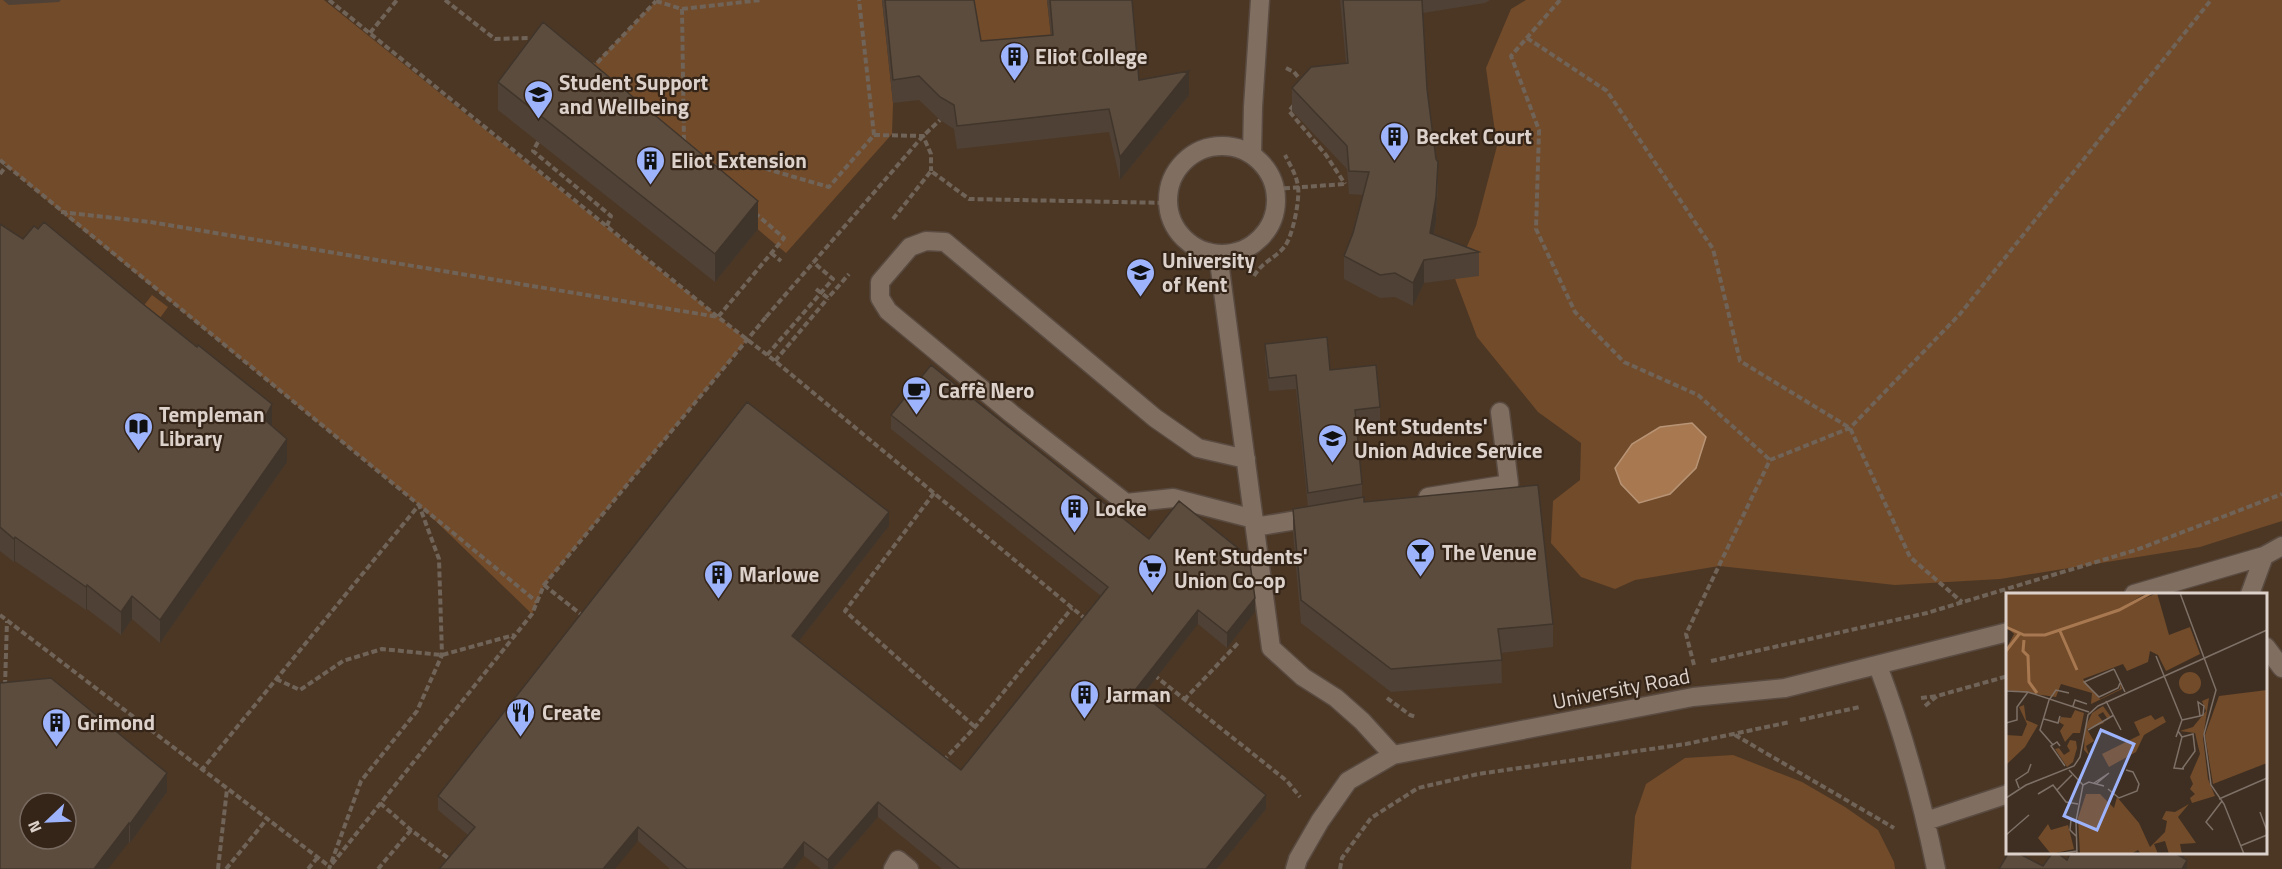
<svg xmlns="http://www.w3.org/2000/svg" width="2282" height="869" font-family="'Titillium Web',sans-serif">
  <style>
    .built { fill: #4c3725; fill-rule: evenodd }
    .green { fill: #724b2a }
    .water { fill: #a87951; stroke: #b89476; stroke-width: 1.5 }
    .lines { fill: none; stroke-linecap: round; stroke-linejoin: round }
    .minor-casing { stroke: #594b41; stroke-width: 21 }
    .path { stroke: #706358; stroke-width: 4; stroke-dasharray: 6 3; stroke-linecap: butt }
    .minor { stroke: #806e60; stroke-width: 18 }
    .path-bridge { stroke: #706358; stroke-width: 4; stroke-dasharray: 6 3; stroke-linecap: butt }
    .wall { fill: #4f4135 }
    .shaded-wall { fill: #40352b }
    .building { fill: #5c4c3e; stroke: #40352b; stroke-width: 1.5; fill-rule: evenodd }
    .labels { text-anchor: middle; dominant-baseline: central; stroke-width: 4.5; stroke-linejoin: round; paint-order: stroke }
    .poi-label { font-size: 21px; font-weight: bold; fill: #ddd2cb; stroke: #342518; text-anchor: start }
    .street-label { font-size: 21px; fill: #ddd2cb; stroke: #342518 }
    .inset-river { fill: none; stroke: #a87951; stroke-width: 3 }
    .inset-road { fill: none; stroke: #7e7066; stroke-width: 1.5 }
    .view { fill: #9db4fd; fill-opacity: 0.15; stroke: #9db4fd; stroke-width: 3 }
    .inset-edge { fill: none; stroke: #ddd2cb; stroke-width: 3 }
  </style>
  <rect width="100%" height="100%" fill="#3e2f22"/>
  <path class="built" d="M0,0H2282V869H0ZM2008,594H2266V852H2008ZM30,803H66V839H30Z"/>
  <path class="green" d="M0,0H324L747,340L544,585L532,614L419,505L61,212L0,160Z
    M657,0H882L893,103L892,134L786,253L579,80Z
    M973,0H1047L1052,46L979,54Z
    M1526,0H2282V521L2200,547L2000,579L1895,585L1719,566L1635,580L1615,589L1581,577L1551,543L1553,501L1580,480L1581,443L1538,412L1477,337L1454,276L1476,226L1497,146L1486,68L1511,9Z
    M152,295L168,307L157,322L142,308Z
    M1733,755L1802,782L1845,807L1878,830L1894,862L1895,869H1631L1635,816L1646,784L1685,758Z"/>
  <path class="water" d="M1692,423L1706,437L1696,468L1670,494L1639,503L1621,484L1615,468L1632,444L1660,427Z"/>
  <g class="lines">
    <defs>
      <path id="minor" d="M1168 200a54 54 0 1 1 108 0a54 54 0 1 1-108 0Z
        M1252,155L1253,107L1260,0
        M1218,254L1271,648L1303,677L1336,698L1362,721L1393,755
        M1246,459L1198,448L1155,418L945,242L926,241L910,247L880,282V298L888,311L1012,414L1126,503L1173,498L1254,519
        M1428,497L1509,484L1500,412
        M1255,527L1315,517
        M2134,594L2264,556L2282,546
        M2250,594L2264,556
        M2266,647L2282,668
        M1878,666C1903,732 1922,800 1936,869
        M1926,821L2008,794
        M893,869L898,860L909,869
        M1295,869L1298,859L1320,821L1348,781L1393,755L1693,697L1785,688L2008,632"/>
    </defs>
    <use href="#minor" class="minor-casing"/>
    <path class="path" d="M329,0L718,317L775,361L1088,621
      M445,0L495,39L530,38L535,42
      M1560,0L1511,56L1539,130L1536,229L1575,312L1624,362L1698,395L1770,460
      M656,1L682,9L684,143
      M682,9L761,0
      M370,33L397,0
      M1527,38L1607,91L1713,249L1740,361L1850,428L1910,557L1962,602
      M589,66L596,64L656,1
      M1286,68L1294,72L1303,83
      M1294,105L1289,111L1326,155L1345,184
      M874,135L923,136L931,154V171
      M538,142L533,151L611,216L607,226
      M0,160L537,602
      M713,167L739,161L829,187L874,135L859,0
      M0,174L6,166
      M1275,189L1345,184
      M61,212L150,222L718,317L784,238L756,214
      M893,219L931,171L969,199L1168,203
      M771,253L781,261
      M1254,276C1262,262 1277,257 1285,246C1293,235 1300,199 1298,186C1296,174 1290,165 1285,155
      M816,289L828,298L849,274
      M775,361L828,298
      M934,493L845,611L975,727
      M544,585L583,616
      M0,615L329,866
      M1711,661L1927,613L1963,602L2136,550L2282,494
      M1694,665L1686,634L1770,460L1850,428L1960,314L2211,0
      M1154,675L1287,781L1300,797
      M276,679L300,690L343,661L382,649L442,655L514,635
      M5,686L7,621
      M1387,698L1410,715L1416,717
      M1921,698L1937,696
      M1184,700L1239,642
      M1925,706L1937,696L2008,676
      M1800,720L1860,707
      M1735,735L1894,828
      M943,761L975,727L1072,608
      M201,771L419,505L439,559L442,655L417,711L361,781L329,869
      M380,803L411,830L452,861
      M332,864L532,614L544,585L766,317
      M218,869L227,789
      M226,869L267,819
      M308,869L318,857
      M378,869L411,830
      M1340,869L1342,858L1371,818L1418,788L1478,774L1686,744L1790,722"/>
    <use href="#minor" class="minor"/>
    <path class="path-bridge" d="M766,317L923,136L940,120
      M767,355L833,279L813,262"/>
  </g>
  <path class="wall" d="M3,0H61L59,2L9,5Z
    M882,0H974L981,41L1051,35L1047,0H1132L1139,80L1189,95L1120,180L1109,132L957,149L954,129L940,120L919,100L893,103Z
    M1340,0H1490L1485,3L1423,13L1427,89L1438,185L1436,221L1434,234L1479,252V276L1424,283L1413,306L1395,297L1380,298L1344,279V256L1353,233L1363,195L1349,194L1347,169L1292,111V88L1346,63Z
    M498,82L758,229L715,282L498,110Z
    M0,224L272,426L287,462L160,643L132,619L121,635L87,609L86,610L15,561L14,562L0,551Z
    M1265,344L1330,370L1380,407V421L1356,423L1362,484V497L1364,502L1553,624V647L1501,653L1502,683L1391,692L1301,623L1293,533V509L1308,507L1296,389L1269,391L1265,358Z
    M891,415L1149,539L1255,612L1227,648L1198,624L1143,695L1266,809L1217,869H942L878,817L833,869H821L804,856L794,869H670L638,841L468,835L438,810V796L889,526L799,641L961,770L1101,596L891,429Z
    M167,792L130,843L129,842L0,869Z"/>
  <path class="shaded-wall" d="M1189,71V95L1120,180V157Z
    M1438,162L1436,221L1430,256V233Z
    M758,201V229L715,282V254Z
    M1424,260V283L1413,306V283Z
    M272,404V428L264,419Z
    M287,439V462L160,643V620Z
    M889,512V526L792,650V636Z
    M15,537V561L14,562V539Z
    M87,585V609L86,610V587Z
    M132,596V619L121,635V612Z
    M1255,598V612L1227,648V633Z
    M1198,610V624L1136,704V689Z
    M167,773V792L130,843V824Z
    M1266,795V809L1217,869H1206Z
    M878,802V817L833,869H828V860Z
    M129,823V842L108,869H94Z
    M638,827V841L615,869H603Z
    M804,842V856L794,869H783Z
    M2172,852H2186L2177,869Z
    M2187,860V869H2182Z"/>
  <path class="building" d="M885,0H974L981,41L1053,35L1050,0H1132L1139,80L1189,71L1120,157L1109,109L957,126L954,105L940,97L919,76L893,80Z
    M1343,0H1422L1427,89L1436,159L1438,162L1436,197L1430,233L1479,252L1424,260L1413,283L1395,273L1380,275L1344,256L1353,233L1369,172L1349,171L1347,146L1292,88L1311,67L1348,63Z
    M543,22L758,201L715,254L498,82Z
    M44,222L143,304L197,347L198,345L272,404L264,419L287,439L160,620L132,596L121,612L87,585L86,587L15,537L14,539L0,527V224L23,239L34,226L38,229Z
    M1327,337L1330,370L1376,365L1380,407L1355,410L1362,484L1308,493L1296,375L1269,378L1265,344Z
    M931,365L1149,539L1179,501L1249,557L1255,598L1227,633L1198,610L1136,689L1266,795L1206,869H960L878,802L828,860L804,842L783,869H687L638,827L603,869H439L475,827L438,796L747,402L889,512L792,636L961,770L1108,587L891,415Z
    M1538,485L1553,624L1498,629L1502,660L1391,669L1301,600L1293,509L1364,497V502Z
    M51,678L167,773L130,824L129,823L94,869H0V683ZM30,803H66V839H30Z
    M2009,852H2016L2043,866L2053,852H2056L2067,860L2071,852H2173L2187,860L2182,869H1999Z"/>
  <defs>
    <symbol id="building-pin" viewBox="-11 -11 22 30"><path d="M0 17L-7.5 6A9.5 9.5 0 1 1 7.5 6Z" fill="#9db4fd" stroke="#342518"/><path d="M-4-6H4V6H1V3H-1V6H-4ZM-2.5-4.3h1.7v1.8h-1.7ZM.8-4.3h1.7v1.8H.8ZM-2.5-1h1.7V.8h-1.7ZM.8-1h1.7V.8H.8Z" fill="#111"/></symbol>
    <symbol id="university-pin" viewBox="-11 -11 22 30"><path d="M0 17L-7.5 6A9.5 9.5 0 1 1 7.5 6Z" fill="#9db4fd" stroke="#342518"/><path d="M0-5L7-2L0 1L-7-2ZM-4 1L0 2.5L4 1V4Q0 6-4 4Z" fill="#111"/></symbol>
    <symbol id="cafe-pin" viewBox="-11 -11 22 30"><path d="M0 17L-7.5 6A9.5 9.5 0 1 1 7.5 6Z" fill="#9db4fd" stroke="#342518"/><path d="M-5.5-4.5H6V0H3Q3 3.5 0 3.5H-2.5Q-5.5 3.5-5.5 0ZM3-3.2v2h1.7v-2ZM-6 4.5H4V6H-6Z" fill="#111"/></symbol>
    <symbol id="library-pin" viewBox="-11 -11 22 30"><path d="M0 17L-7.5 6A9.5 9.5 0 1 1 7.5 6Z" fill="#9db4fd" stroke="#342518"/><path d="M-6-4Q-3-5.5-.7-3.5V5Q-3 3-6 4ZM6-4Q3-5.5 .7-3.5V5Q3 3 6 4Z" fill="#111"/></symbol>
    <symbol id="bar-pin" viewBox="-11 -11 22 30"><path d="M0 17L-7.5 6A9.5 9.5 0 1 1 7.5 6Z" fill="#9db4fd" stroke="#342518"/><path d="M-6-5H6L.8 .8V4.5H3.5V6h-7V4.5H-.8V.8Z" fill="#111"/></symbol>
    <symbol id="supermarket-pin" viewBox="-11 -11 22 30"><path d="M0 17L-7.5 6A9.5 9.5 0 1 1 7.5 6Z" fill="#9db4fd" stroke="#342518"/><path d="M-6-5.5h2.5l.6 2H6L4.5 2H-2.5L-4.4-4H-6ZM-1.5 3.2a1.3 1.3 0 1 0 .1 0ZM3 3.2a1.3 1.3 0 1 0 .1 0Z" fill="#111"/></symbol>
    <symbol id="restaurant-pin" viewBox="-11 -11 22 30"><path d="M0 17L-7.5 6A9.5 9.5 0 1 1 7.5 6Z" fill="#9db4fd" stroke="#342518"/><path d="M-5-6h1v4h1v-4h1v4h1v-4h1v5L-1.5 .5V6h-2V.5L-5-1ZM5-6V6H3V1.5H1.5Q1.5-4 5-6Z" fill="#111"/></symbol>
  </defs>
  <g fill-rule="evenodd">
    <use href="#building-pin" x="998" y="40" width="33" height="45"/>
    <use href="#university-pin" x="522" y="78" width="33" height="45"/>
    <use href="#building-pin" x="1378" y="120" width="33" height="45"/>
    <use href="#building-pin" x="634" y="144" width="33" height="45"/>
    <use href="#university-pin" x="1124" y="256" width="33" height="45"/>
    <use href="#cafe-pin" x="900" y="374" width="33" height="45"/>
    <use href="#library-pin" x="122" y="410" width="33" height="45"/>
    <use href="#university-pin" x="1316" y="422" width="33" height="45"/>
    <use href="#building-pin" x="1058" y="492" width="33" height="45"/>
    <use href="#bar-pin" x="1404" y="536" width="33" height="45"/>
    <use href="#supermarket-pin" x="1136" y="552" width="33" height="45"/>
    <use href="#building-pin" x="702" y="558" width="33" height="45"/>
    <use href="#building-pin" x="1068" y="678" width="33" height="45"/>
    <use href="#restaurant-pin" x="504" y="696" width="33" height="45"/>
    <use href="#building-pin" x="40" y="706" width="33" height="45"/>
  </g>
  <g class="labels">
    <g class="poi-label">
      <text x="1035" y="56">Eliot College</text>
      <text x="559" y="82">Student Support<tspan x="559" dy="24">and Wellbeing</tspan></text>
      <text x="1416" y="136">Becket Court</text>
      <text x="671" y="160">Eliot Extension</text>
      <text x="1162" y="260">University<tspan x="1162" dy="24">of Kent</tspan></text>
      <text x="938" y="390">Caffè Nero</text>
      <text x="159" y="414">Templeman<tspan x="159" dy="24">Library</tspan></text>
      <text x="1354" y="426">Kent Students'<tspan x="1354" dy="24">Union Advice Service</tspan></text>
      <text x="1095" y="508">Locke</text>
      <text x="1442" y="552">The Venue</text>
      <text x="1174" y="556">Kent Students'<tspan x="1174" dy="24">Union Co-op</tspan></text>
      <text x="739" y="574">Marlowe</text>
      <text x="1106" y="694">Jarman</text>
      <text x="542" y="712">Create</text>
      <text x="77" y="722">Grimond</text>
    </g>
    <g class="street-label">
      <text transform="translate(1621 688) rotate(-11)">University Road</text>
    </g>
  </g>
  <g transform="translate(2006 593)">
    <rect width="261" height="261" fill="#3e2f22"/>
    <path d="M0,0H140L110,18L151,0L163,42L184,34L194,61L160,78L152,62L144,58L142,69L121,78L117,71L77,86L94,106L114,96V91L116,96L85,111L86,100L55,91L50,104L0,97V56L8,41L0,34ZM173 90a11 11 0 1 1 22 0a11 11 0 1 1-22 0ZM261,97V170L207,191L199,142L213,103ZM203,105L197,145L202,186L209,203L186,210L184,205L189,201L184,196L187,191L184,184L194,161L189,140L174,138L187,134L200,118L196,108ZM18,112L20,127L32,132L19,154L0,172V142L16,143L21,131L13,114ZM97,113L105,124L101,125L97,119L92,122L98,130L81,136L88,148L80,153L83,162L78,157L79,135L86,120ZM69,117L78,120L74,140H67L59,149L54,138L58,132L53,129L55,124L65,125ZM145,122L149,127L157,123L160,129L138,142L130,159L103,174L96,161L134,142L128,129ZM64,147L70,148L71,155L67,169L61,174L49,156L53,155L58,162L64,158L61,153ZM80,201H94L108,215L111,204L133,230L144,254L159,239L161,228L156,226L160,218L169,219L183,211L172,224L190,250L174,251L176,261H163L159,248L148,251L152,261H135L132,257L125,261H74L72,225ZM42,231L45,237L62,232L68,256L45,261L32,245Z" fill="#724b2a"/>
    <path class="inset-river" d="M0,34L18,42H39L113,17L145,0M54,38L71,77M18,47L17,58L22,63L23,89L31,100M0,58L14,40"/>
    <path class="inset-road" d="M174,0L210,97L198,141L205,192L218,211L238,261M150,63L176,127L170,144M108,76L78,89L93,104L112,95L114,90M108,76L119,99M0,98L22,99L83,119M100,108L115,137M67,113L69,107L81,111M38,126L52,130L54,123M176,127L194,123L197,122L198,113L192,109L194,123M0,130L11,127V114L22,99M82,137L108,122M172,138L176,144L168,175L178,176M47,152L34,137L43,107L50,97L63,100M54,153L51,149L45,153L59,173M176,176L189,158L187,141L176,144M63,177L77,192L70,228L71,261M88,190L103,180L90,191M77,192L83,189L98,193M13,195L10,187L22,179L25,171M102,196L113,205L131,198L133,191L127,179L120,177M51,197L66,182M32,201L47,192L60,209L72,211M0,205L20,192L68,173L74,164L82,122L92,113L261,37M213,206L261,185M254,219L261,238M207,237L200,229L216,208M0,242L23,222M70,243L64,237L65,227L70,228M234,253L261,242M51,261L71,258"/>
    <path class="view" d="M95,137L128,151L91,237L58,223Z"/>
    <rect width="261" height="261" class="inset-edge"/>
  </g>
  <g transform="translate(48 821) rotate(247)"><circle r="28" fill="#342518" stroke="#786a60" stroke-width="1.5"/>
  <path d="M0-4.5L10 22L0 15L-10 22Z" fill="#9db4fd"/>
  <text y="-9" font-size="16" font-weight="bold" text-anchor="middle" fill="#ddd2cb">N</text>
  </g>
</svg>
